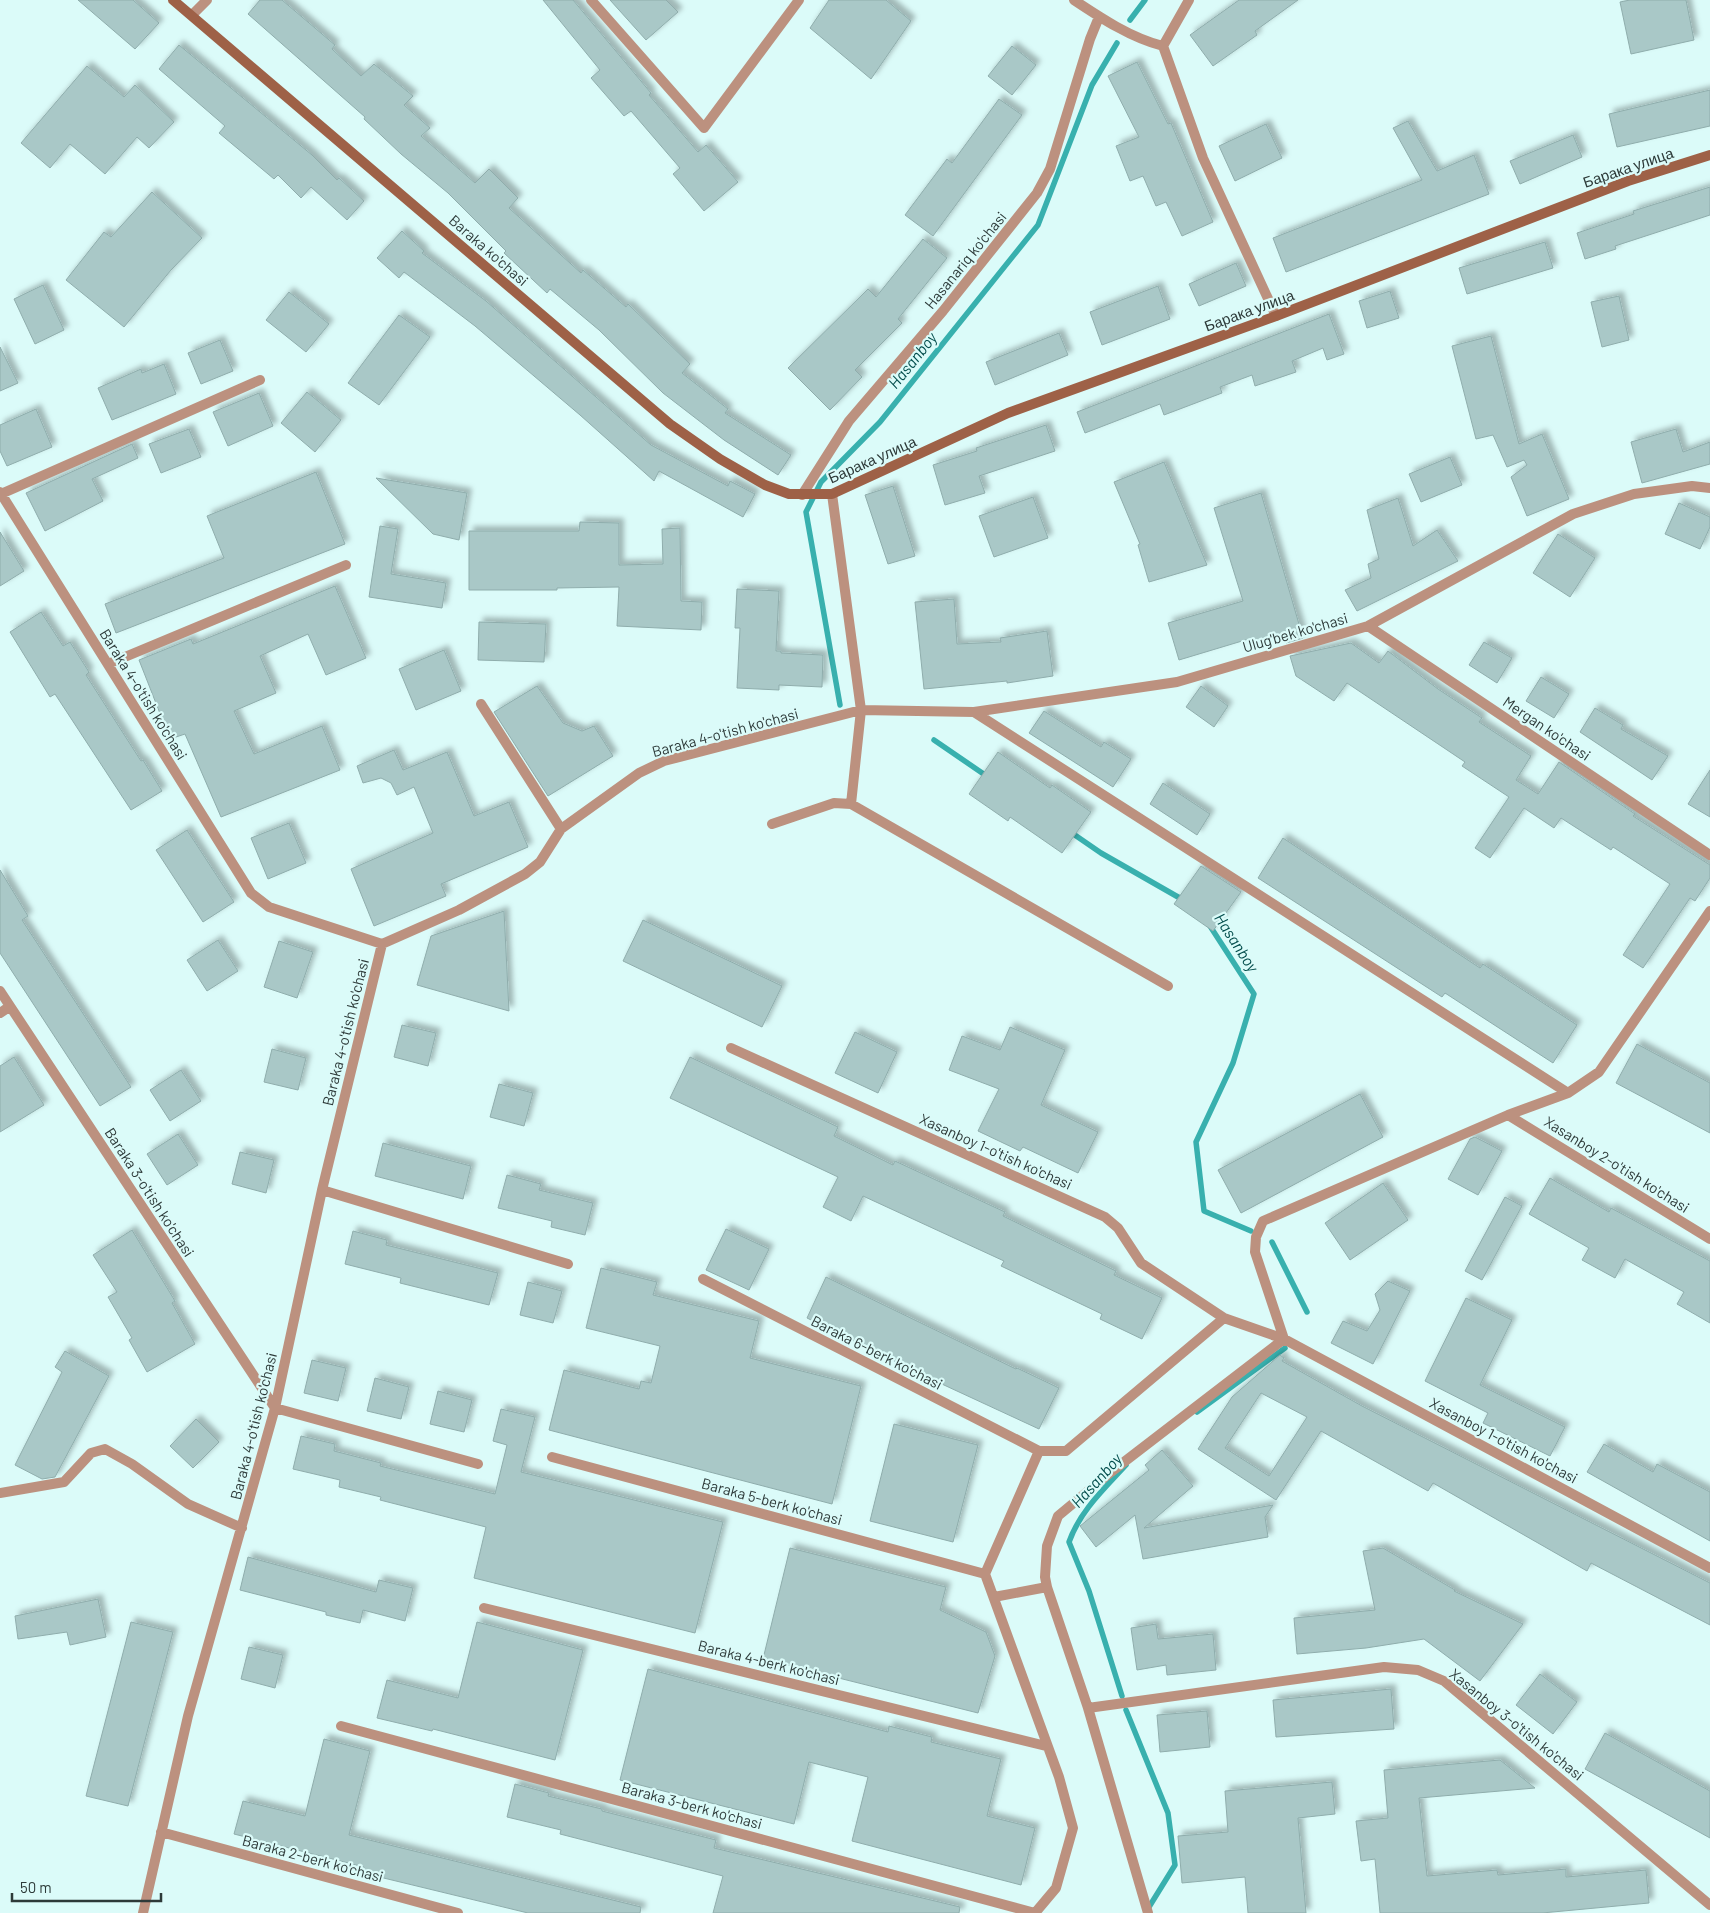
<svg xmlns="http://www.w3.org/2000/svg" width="1710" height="1913" font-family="Barlow,sans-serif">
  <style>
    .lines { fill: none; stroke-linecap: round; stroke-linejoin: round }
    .stream { stroke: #38b0ae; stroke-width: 5.5 }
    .building { fill: #a9c8c7; stroke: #8fadac; fill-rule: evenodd; filter: url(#shadow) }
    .minor { stroke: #bc917f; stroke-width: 10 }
    .secondary { stroke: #9e6147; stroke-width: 10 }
    .labels { text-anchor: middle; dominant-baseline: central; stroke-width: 4.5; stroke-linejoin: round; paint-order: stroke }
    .street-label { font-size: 15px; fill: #2d3a39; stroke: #dbfbf9 }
    .water-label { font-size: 16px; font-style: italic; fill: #024c4b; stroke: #dbfbf9 }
  </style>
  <defs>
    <filter id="shadow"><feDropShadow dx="4.5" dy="-4.5" stdDeviation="2.5" flood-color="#0004"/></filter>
  </defs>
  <rect width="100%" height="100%" fill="#dbfbf9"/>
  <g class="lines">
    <path class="stream" d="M1130,20L1145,0
      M840,705L806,512L821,482L880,422L1038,225L1092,85L1117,43
      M934,740L988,777
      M1069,831L1101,853L1185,901
      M1210,926L1254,994L1233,1063L1196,1142L1204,1211L1251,1231
      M1272,1242L1307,1312
      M1197,1412L1285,1348
      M1122,1696L1089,1591L1069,1542C1080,1511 1104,1489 1126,1465
      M1126,1710L1168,1813L1175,1865L1149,1907"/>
  </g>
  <path class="building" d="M78,0H133L159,23L135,49Z
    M260,0H282L335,45L332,49L361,76L374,64L413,96L404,105L430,128L421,136L475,183L489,169L518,198L509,208L581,273L583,270L626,307L628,304L690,364L682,373L728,409L725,413L791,455L778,475L724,440L663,393L599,330L550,289L547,293L504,253L506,251L448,193L401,154L364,119L365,117L248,14Z
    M543,0H573L651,93L649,95L698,152L706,145L738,182L704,211L673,174L680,168L631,111L624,116L591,78L600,70Z
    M610,0H666L678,12L646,40Z
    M829,0H886L911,21L871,79L810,28Z
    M1239,0H1298L1255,31L1257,35L1213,66L1190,35Z
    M1630,0H1686L1694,40L1631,54L1620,2Z
    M179,45L312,155L337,180L339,178L364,201L347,220L311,187L301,198L278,175L274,179L219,133L225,126L159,69Z
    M1012,46L1036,65L1012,95L988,76Z
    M1137,62L1168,124L1171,123L1213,222L1182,236L1166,202L1156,206L1143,176L1130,181L1116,146L1139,137L1108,76Z
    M87,66L124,97L135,85L174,122L149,148L137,137L105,174L70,144L50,168L21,143Z
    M1710,90V126L1617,147L1609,114Z
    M999,99L1022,115L933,236L905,215L947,159L952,163Z
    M1408,121L1437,171L1474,155L1489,194L1286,272L1273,238L1422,180L1393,128Z
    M1266,124L1282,158L1235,181L1219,146Z
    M1573,135L1582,157L1520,184L1510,161Z
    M1710,187V215L1615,246L1616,249L1585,259L1577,233L1634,214L1633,211Z
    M152,192L202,238L171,270L124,327L66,280L104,232L111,237Z
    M402,231L424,251L422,253L486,301L651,445L728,486L730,481L755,494L743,517L659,471L654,481L580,415L475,326L404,272L399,278L377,258Z
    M923,239L947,258L898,319L902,323L855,370L862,377L830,410L788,368L868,289L876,297Z
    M1545,242L1553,268L1467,294L1459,268Z
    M1236,263L1246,286L1199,306L1189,284Z
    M43,285L64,330L35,344L14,299Z
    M1158,286L1170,319L1102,345L1090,312Z
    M1390,291L1399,318L1367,328L1359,301Z
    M289,292L329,324L306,352L266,320Z
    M1619,296L1629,340L1602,347L1591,302Z
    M1329,314L1344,354L1327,360L1323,348L1292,361L1296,372L1255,386L1252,375L1220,387L1222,393L1164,415L1160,404L1085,433L1077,412Z
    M399,315L430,337L379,405L348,383Z
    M1059,333L1068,355L995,385L986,362Z
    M1491,336L1519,444L1542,434L1569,499L1527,516L1511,477L1527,465L1524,460L1507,467L1493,435L1476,439L1452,346Z
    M220,340L233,371L201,384L188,353Z
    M0,347L18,383L0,391Z
    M164,364L176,394L112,420L98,388L141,369L142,373Z
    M307,392L341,420L315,452L281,423Z
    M259,393L273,426L228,446L213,412Z
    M36,409L52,447L7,466L0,451V425Z
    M1046,425L1055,451L979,476L985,493L945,505L933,465L977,451L976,448Z
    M189,429L201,457L161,473L149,444Z
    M1676,429L1683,452L1710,442V464L1642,483L1631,442Z
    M132,444L138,458L92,479L103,501L45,531L26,493Z
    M1450,457L1462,485L1421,502L1409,474Z
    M1164,462L1207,565L1149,582L1138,545L1140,544L1114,482Z
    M316,472L345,544L116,633L105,604L224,558L207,516Z
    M376,478L467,493L459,540L433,534Z
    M893,486L915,556L888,564L865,495Z
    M1261,493L1303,638L1286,643L1283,635L1254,644L1252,638L1179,660L1168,623L1243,601L1214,508Z
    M1033,497L1048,538L994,557L979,516Z
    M1398,498L1413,546L1437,530L1458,561L1357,611L1345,590L1371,578L1368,564L1379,559L1367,510Z
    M1679,503L1710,517V527L1700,549L1665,534Z
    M580,522L619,523V565L663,564L662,529L680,528L681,601L702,602L701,630L617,626L619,587L557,588V590H469V531H579Z
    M380,526L398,529L391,574L446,583L442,608L369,597Z
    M0,532L24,571L0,586Z
    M1558,534L1595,558L1570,597L1533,573Z
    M335,586L366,658L326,675L308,634L260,656L276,693L234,711L254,754L322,726L340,770L221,817L185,734L170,739L139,660L191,639L193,644Z
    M737,589L779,591L776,651H781V653L823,655L822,687L779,685V690L737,688L740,628H735Z
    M954,599L957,644L1001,642L1000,638L1047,631L1053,676L1007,683V681L924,689L915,602Z
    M41,612L63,646L70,642L89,672L86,675L141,761L143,760L162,791L131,810L55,694L50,697L10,632Z
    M479,622L546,624L544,662L478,660Z
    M1484,642L1512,658L1497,683L1469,665Z
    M1351,643L1379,663L1388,651L1438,689L1482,718L1479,722L1531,756L1516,780L1538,794L1559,762L1635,814L1633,816L1710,865V878L1695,901L1690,898L1643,968L1623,955L1670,884L1613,847L1611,850L1561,818L1554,828L1524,808L1490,858L1475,848L1509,797L1462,766L1465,762L1347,683L1334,701L1296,676L1290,656Z
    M444,650L461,691L416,710L399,669Z
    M1541,677L1569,694L1554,718L1526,701Z
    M537,686L563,723L582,731L594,726L613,756L548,796L494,712Z
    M1201,686L1228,706L1214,727L1186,707Z
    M1595,708L1623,725L1621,729L1668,756L1652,780L1580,732Z
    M1044,711L1101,747L1104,742L1131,759L1113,787L1029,733Z
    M394,750L403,770L447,752L474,816L509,802L528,847L441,884L446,896L374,926L351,869L433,833L414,787L397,795L391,783L381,778L363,783L357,766Z
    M998,752L1050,788L1052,785L1091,812L1062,853L1010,817L1008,821L969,794Z
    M1710,770V817L1688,804Z
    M1163,783L1210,814L1197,835L1150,804Z
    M289,823L306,863L268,879L251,838Z
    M187,830L234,902L203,922L156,850Z
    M1283,838L1480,968L1483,964L1577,1025L1553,1063L1445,993L1442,997L1258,878Z
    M1201,866L1241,892L1213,931L1174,904Z
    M0,870L28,916L22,920L131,1087L100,1106L0,953Z
    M504,911L509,1011L417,985L431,936Z
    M643,920L782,986L762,1027L623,961Z
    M218,940L238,971L207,991L187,960Z
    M279,941L313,952L297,998L264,987Z
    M402,1025L436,1033L428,1066L394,1057Z
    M1010,1027L1065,1050L1041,1105L1098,1132L1078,1173L1023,1147L1020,1151L978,1131L999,1089L949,1070L962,1036L1000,1050Z
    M855,1032L897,1052L878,1093L835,1073Z
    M1637,1044L1710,1083V1133L1616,1083Z
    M272,1049L306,1058L298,1090L264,1082Z
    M14,1057L44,1105L0,1132V1066Z
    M690,1057L838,1127L834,1136L893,1165L895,1161L1005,1212L1003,1216L1116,1271L1114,1275L1162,1298L1142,1339L1100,1319L1102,1314L1001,1266L1004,1261L863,1196L851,1221L823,1207L838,1177L670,1098Z
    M181,1070L201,1101L170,1121L150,1090Z
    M499,1084L533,1093L524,1126L490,1117Z
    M1360,1094L1383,1137L1241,1213L1218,1170Z
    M178,1134L198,1165L167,1185L147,1154Z
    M1475,1137L1502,1151L1478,1195L1448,1179L1470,1139Z
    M383,1143L471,1166L463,1199L375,1176Z
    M240,1152L274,1160L266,1193L232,1184Z
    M507,1175L541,1184L539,1190L593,1203L585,1235L551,1227L552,1221L498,1208Z
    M1550,1178L1609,1212L1611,1208L1710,1261V1323L1677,1304L1684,1292L1625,1259L1615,1278L1582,1260L1589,1248L1529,1214Z
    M1383,1183L1408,1220L1350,1260L1325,1223Z
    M1505,1197L1522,1206L1482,1280L1465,1271Z
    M726,1229L769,1249L749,1290L706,1270Z
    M132,1230L175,1301L172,1303L195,1344L147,1372L129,1340L132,1338L108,1297L117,1292L93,1255Z
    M353,1231L387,1240L386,1245L498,1273L489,1305L400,1283L401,1278L345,1264Z
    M601,1268L657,1282L653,1295L759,1321L750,1358L861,1386L832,1504L549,1430L564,1370L639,1389L641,1381L651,1383L660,1346L586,1328Z
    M826,1277L1016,1369L1017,1368L1059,1388L1039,1429L931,1379L807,1318Z
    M1388,1281L1410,1291L1373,1364L1331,1343L1343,1321L1367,1331L1380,1310L1375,1294Z
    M528,1282L562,1291L553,1323L520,1315Z
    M1466,1298L1512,1320L1480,1385L1565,1427L1550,1456L1483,1423L1488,1413L1425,1381Z
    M65,1351L109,1376L55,1477L42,1479L15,1465L62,1372L55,1367Z
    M1280,1355L1284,1358L1282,1361L1362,1406L1710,1583V1625L1591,1563L1587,1571L1433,1483L1428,1491L1321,1431L1276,1500L1198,1449L1232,1397ZM1261,1393L1307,1417L1269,1476L1225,1448Z
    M312,1360L346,1368L338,1401L304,1393Z
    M375,1378L409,1387L401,1419L367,1411Z
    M438,1391L472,1400L464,1432L430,1424Z
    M501,1409L535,1417L521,1472L723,1522L695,1633L474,1578L486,1527L380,1500L381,1497L339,1487L340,1480L293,1469L301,1436L335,1444L334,1451L381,1463L380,1466L495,1494L507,1445L493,1441Z
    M196,1419L219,1442L193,1468L170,1446Z
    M894,1424L978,1445L953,1542L870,1521Z
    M1604,1444L1653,1472L1657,1464L1710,1492V1541L1587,1472Z
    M1162,1450L1193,1486L1144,1528L1273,1505L1265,1517L1268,1537L1143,1559L1135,1515L1096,1547L1080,1526L1149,1470L1145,1465Z
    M790,1548L946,1587L940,1610L986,1632L995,1656L978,1713L763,1659Z
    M1383,1548L1455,1590L1454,1591L1523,1624L1480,1681L1424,1639L1366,1648L1297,1654L1294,1618L1375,1610L1363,1551Z
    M248,1557L376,1592L379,1580L413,1588L405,1621L363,1610L360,1623L326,1615V1612L240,1590Z
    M98,1599L106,1637L70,1645L67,1632L18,1639L15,1616Z
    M131,1622L173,1632L128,1806L86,1796Z
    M477,1622L583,1650L555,1760L433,1729L432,1731L377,1718L387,1680L458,1698Z
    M1156,1624L1158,1639L1213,1634L1216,1670L1167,1675L1166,1665L1137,1670L1131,1628Z
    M249,1647L283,1655L275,1688L241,1679Z
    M648,1669L888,1732L889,1726L932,1737L931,1742L1001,1759L987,1816L1035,1828L1021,1885L852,1841L868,1777L809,1762L794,1824L620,1780Z
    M1540,1674L1577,1702L1553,1734L1516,1705Z
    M1391,1689L1394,1729L1276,1737L1273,1700Z
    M1207,1711L1210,1747L1160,1752L1157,1715Z
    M1605,1733L1710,1791V1838L1585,1769Z
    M324,1739L370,1751L349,1835L641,1907L640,1913H528L363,1873L364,1867L234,1834L243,1801L305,1816Z
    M1500,1760L1535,1788L1419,1798L1427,1876L1497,1870L1498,1875L1566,1869V1877L1646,1870L1649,1903L1542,1913H1380L1375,1859L1361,1861L1356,1821L1388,1818L1384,1770Z
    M1332,1782L1335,1814L1298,1818L1306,1913H1248L1245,1877L1182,1883L1178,1836L1228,1832L1225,1791Z
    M515,1784L549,1793L548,1796L602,1809V1811L716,1840L714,1848L960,1907L959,1913H713L723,1876L560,1834L561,1830L507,1817Z"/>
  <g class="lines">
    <path class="minor" d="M591,0L704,128L799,0
      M1074,0C1101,18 1131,38 1163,46
      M1189,0L1163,46L1203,158L1276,316
      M192,15L207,0
      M0,492L251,893L269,907L382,944L459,910L525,874L540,862L561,829L639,773L664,761L861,710L974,712L1177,682L1368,626L1573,514L1634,494L1692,486L1710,488
      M1,494L260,380
      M832,494L861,710L851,804
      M802,495L849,421L943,311L1037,193L1050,169L1090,39L1099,17
      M1368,626L1710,855
      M108,664L346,565
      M481,704L561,829
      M974,712L1568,1093
      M772,824L834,803L851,804L1168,986
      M0,991L275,1408L478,1464
      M0,1013L9,1007
      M731,1048L1105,1217L1118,1228L1141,1263L1224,1318L1284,1339L1710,1568
      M1508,1115L1710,1239
      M322,1190L568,1264
      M703,1279L1039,1451
      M1284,1339L1255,1252L1256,1237L1263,1221L1508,1115L1568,1093L1599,1072L1710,911
      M552,1457L985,1574
      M0,1493L64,1482L91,1453L105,1449L132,1464L188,1504L242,1528
      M994,1597L1047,1587
      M484,1608L1046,1746
      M1088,1708L1384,1667L1418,1670L1444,1681L1710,1905
      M341,1726L1035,1913
      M161,1832L458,1913
      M143,1913L188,1716L275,1408L322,1190L382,944
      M1035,1913L1056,1888L1073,1828L1059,1777L985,1574L1039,1451H1066L1224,1318
      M1148,1913L1088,1708L1047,1587L1045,1577L1047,1546L1058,1516L1111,1472L1284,1339"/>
    <path class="secondary" d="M173,0L670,424L720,459L765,485L789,494H832L1008,413L1276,316L1628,181L1710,155"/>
  </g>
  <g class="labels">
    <g class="street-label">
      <text transform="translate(1628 167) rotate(-19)">Барака улица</text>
      <text transform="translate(489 250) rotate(41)">Baraka ko'chasi</text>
      <text transform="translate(965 260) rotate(-51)">Hasanariq ko'chasi</text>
      <text transform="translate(1249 310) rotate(-20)">Барака улица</text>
      <text transform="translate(872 459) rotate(-24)">Барака улица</text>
      <text transform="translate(1295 632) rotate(-16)">Ulug'bek ko'chasi</text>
      <text transform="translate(144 694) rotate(58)">Baraka 4-o'tish ko'chasi</text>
      <text transform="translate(1547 728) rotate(34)">Mergan ko'chasi</text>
      <text transform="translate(725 732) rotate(-15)">Baraka 4-o'tish ko'chasi</text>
      <text transform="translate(345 1032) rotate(-76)">Baraka 4-o'tish ko'chasi</text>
      <text transform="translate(996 1151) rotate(24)">Xasanboy 1-o'tish ko'chasi</text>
      <text transform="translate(1617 1164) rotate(32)">Xasanboy 2-o'tish ko'chasi</text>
      <text transform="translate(150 1192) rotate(57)">Baraka 3-o'tish ko'chasi</text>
      <text transform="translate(877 1352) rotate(27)">Baraka 6-berk ko'chasi</text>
      <text transform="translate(253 1426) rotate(-76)">Baraka 4-o'tish ko'chasi</text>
      <text transform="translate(1504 1440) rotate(28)">Xasanboy 1-o'tish ko'chasi</text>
      <text transform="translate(772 1501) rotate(15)">Baraka 5-berk ko'chasi</text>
      <text transform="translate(769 1662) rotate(14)">Baraka 4-berk ko'chasi</text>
      <text transform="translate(1517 1724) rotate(39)">Xasanboy 3-o'tish ko'chasi</text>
      <text transform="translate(692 1805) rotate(15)">Baraka 3-berk ko'chasi</text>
      <text transform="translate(313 1858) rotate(15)">Baraka 2-berk ko'chasi</text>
    </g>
    <g class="water-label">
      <text transform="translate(912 360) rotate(-51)">Hasanboy</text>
      <text transform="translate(1237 942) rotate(57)">Hasanboy</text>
      <text transform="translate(1096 1480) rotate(-48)">Hasanboy</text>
    </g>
  </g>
  <path d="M12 1893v8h149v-8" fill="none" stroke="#2d3a39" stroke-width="2.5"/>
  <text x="20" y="1893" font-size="15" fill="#2d3a39" stroke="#dbfbf9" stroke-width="4" paint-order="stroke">50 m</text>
</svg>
